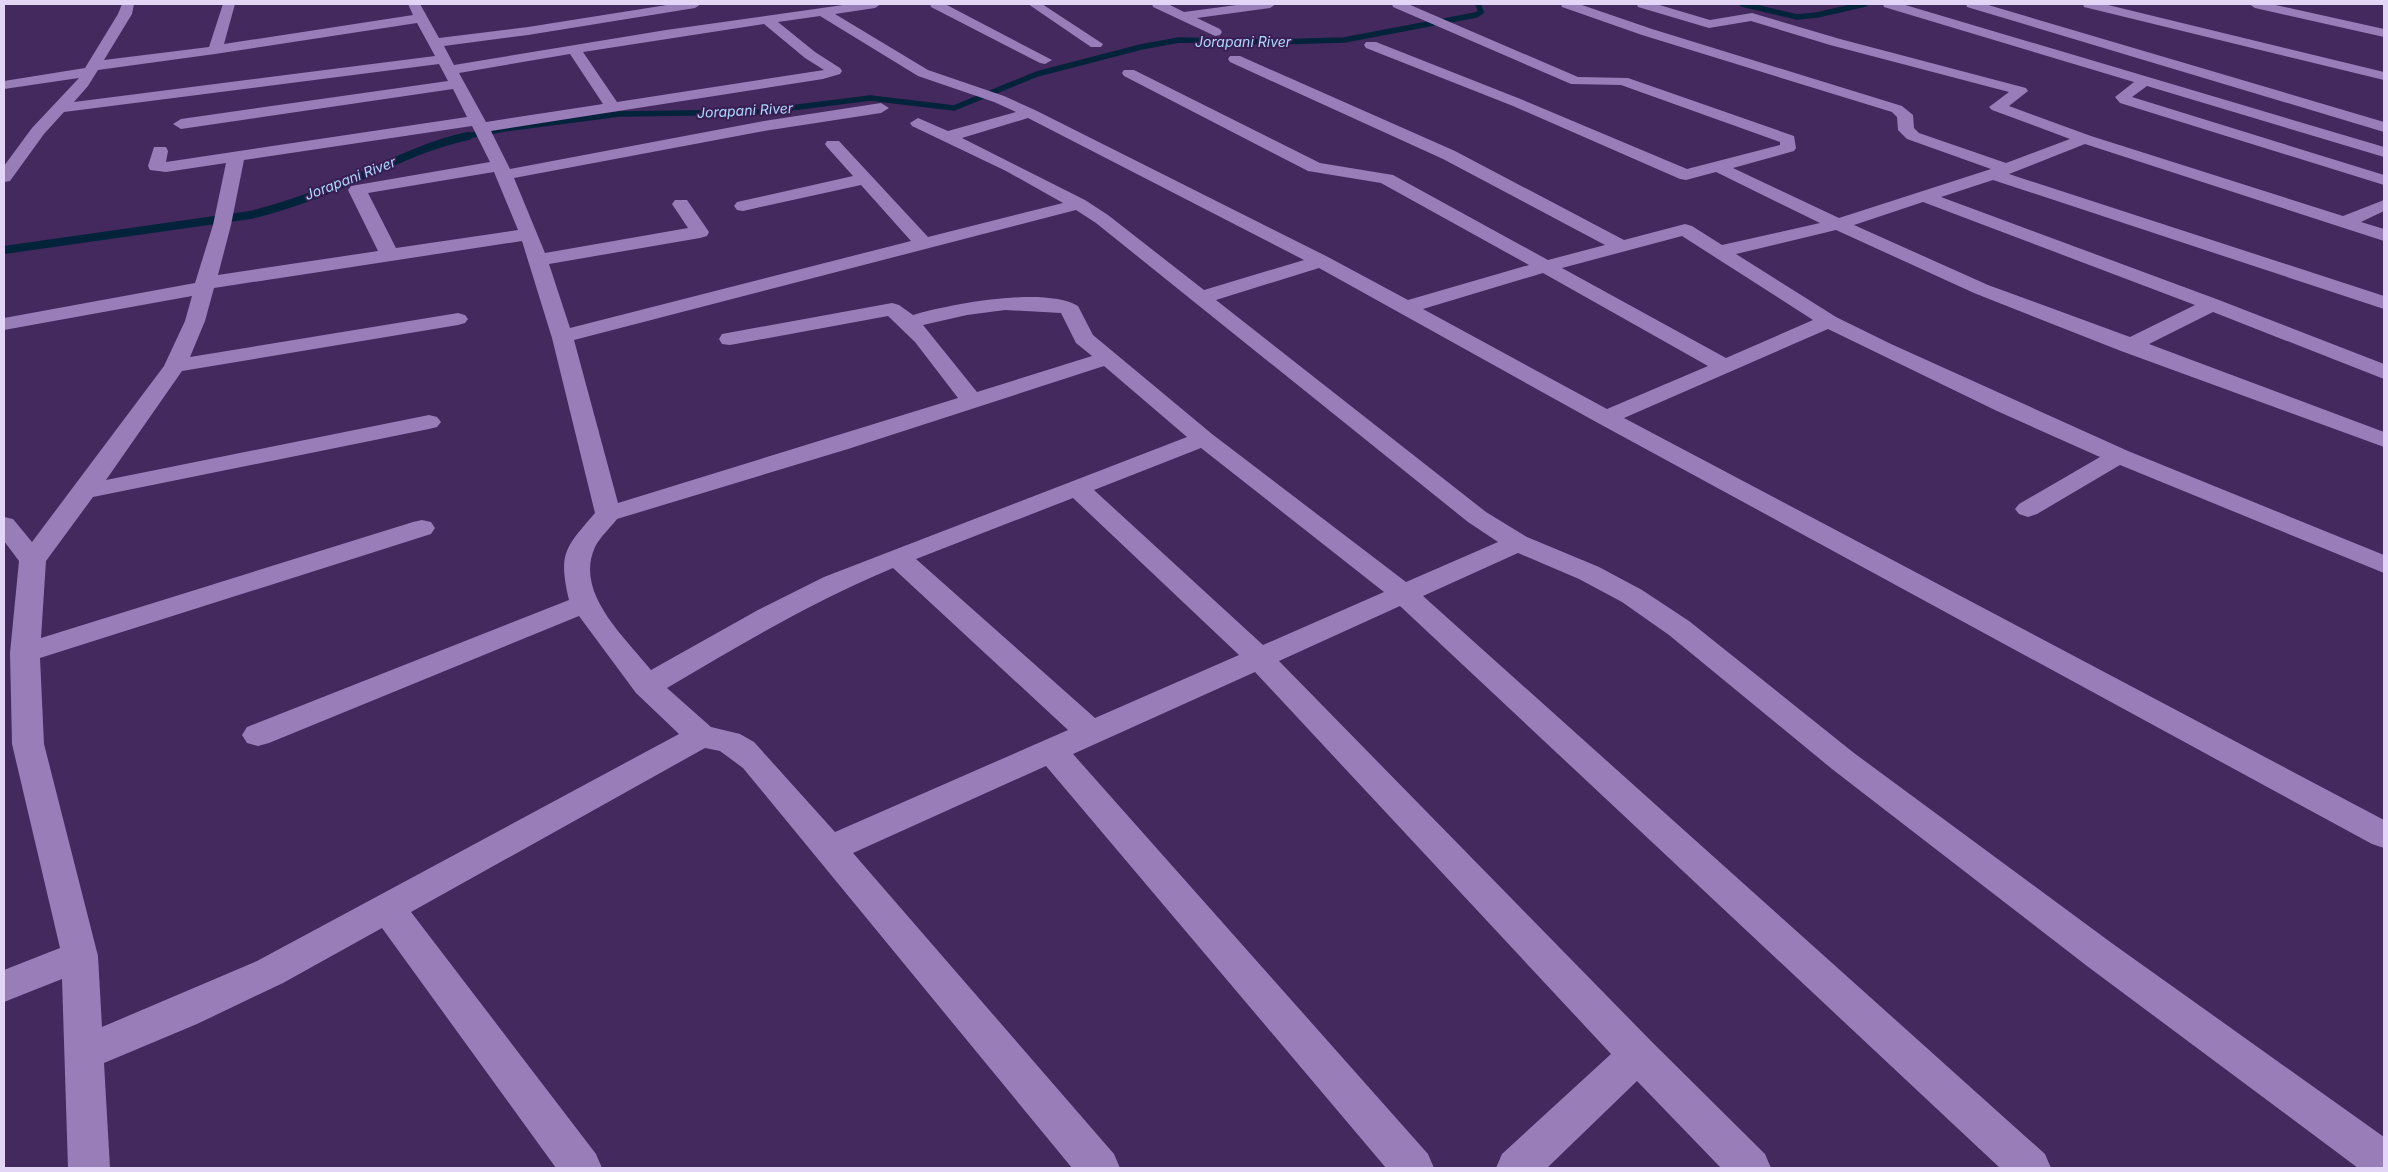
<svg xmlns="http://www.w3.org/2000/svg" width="2388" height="1172" font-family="Inter,sans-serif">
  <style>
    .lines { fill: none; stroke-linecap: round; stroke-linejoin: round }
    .stream-far1 { stroke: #03233b; stroke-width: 5.5 }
    .stream { stroke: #03233b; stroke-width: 8 }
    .street { fill: #987db9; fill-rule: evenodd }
    .labels { text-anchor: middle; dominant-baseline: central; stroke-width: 4; stroke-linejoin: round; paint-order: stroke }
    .far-water-label { font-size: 14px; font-style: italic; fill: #acd9fe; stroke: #391f53 }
  </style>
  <rect width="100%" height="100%" fill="#43295e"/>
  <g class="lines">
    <path class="stream-far1" d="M1742,4L1797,17L1817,15L1865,4
      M462,137L504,129L619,114L759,112L870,98L954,108L1037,74L1141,47L1179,40L1275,42L1344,40L1476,15L1481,12L1478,4"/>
    <path class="stream" d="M4,250L250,215C292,205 335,188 375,170C406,156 435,143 468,136"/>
    <path class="street" d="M122,4H134L132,14L104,60L209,47L223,4H235L224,44L413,15L408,4H420L439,38L528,27L673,4H701L695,8L528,35L444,46L454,65L666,30L850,4H881L875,8L835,14L928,70L1004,96L1035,110L1328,257L1408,300L1529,265L1381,183L1308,171L1124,76L1122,73L1124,70H1134L1320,163L1393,175L1548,260L1605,245L1443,159L1230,62L1228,59L1230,56H1240L1455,151L1624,240L1685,224L1692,226L1722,245L1820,223L1716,172L1686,180L1680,179L1513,106L1366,48L1364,45L1366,42H1376L1523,100L1687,169L1780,145V142L1621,85L1571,84L1393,7L1392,4H1408L1578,77L1628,78L1794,136L1796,148L1794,151L1733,168L1839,218L1991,169L1907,139L1898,130L1897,117L1892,112L1642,35L1562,7L1561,4H1579L1652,29L1902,106L1913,115L1914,128L1919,133L2006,163L2070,139L1992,110L1989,107L2009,92L1830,45L1751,21L1709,28L1638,7L1637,4H1656L1710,20L1752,13L1840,39L2026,88L2028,91L2009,106L2091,136L2343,216L2384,200V211L2361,222L2384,229V241L2085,144L2009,174L2384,296V309L1993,180L1941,197L2219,300L2384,364V379L2213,312L2149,344L2384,432V447L2121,351L1974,293L1836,230L1736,254L1836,317L1891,344L2128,451L2384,555V573L2120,465L2037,514L2028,517L2019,514L2015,509L2019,504L2100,457L1997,411L1828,329L1624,418L2384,820V848L2372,844L1598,423L1319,268L1216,300L1486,512L1527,537L1599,567L1642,590L1689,621L1854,753L2113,944L2384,1137V1168H2358L2087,966L1832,769L1669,635L1622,602L1579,579L1518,553L1423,596L2045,1154L2051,1168H2000L1400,606L1279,661L1652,1042L1765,1154L1771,1168H1721L1637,1081L1547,1168H1496L1502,1154L1611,1054L1255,672L1073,754L1428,1154L1434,1168H1386L1046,766L853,853L1114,1154L1120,1168H1072L743,768L720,751L705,748L411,912L596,1154L602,1168H556L382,928L283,983L197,1024L104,1063L110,1168H68L62,979L4,1002V970L60,948L12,744L10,653L19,561L4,541V517L13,519L32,542L164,366L185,321L192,296L4,330V318L195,283L213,225L226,163L166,172L150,170L148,166L154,147H166L168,151L166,162L467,117L453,89L181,129L173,124L181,119L448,81L439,64L64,112L44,134L10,181L4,182V166L32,128L79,78L4,89V81L85,68L118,14ZM820,16L918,76L994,102L1016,112L948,131L918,118L910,123L912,126L1006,171L1063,203L928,237L839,141H827L825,144L827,147L853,176L737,202L734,206L737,210L743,211L861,185L911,241L570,328L549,264L700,238L707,236L709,232L687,200H675L672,204L688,228L545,253L514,178L764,131L881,113L889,108L881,103L764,121L510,169L491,131L823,79L840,74L842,71L840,68L815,52L778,22ZM417,23L435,56L74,102L88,86L98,70L215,54ZM764,24L805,58L824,70L617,102L583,52ZM570,54L603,104L486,122L459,73ZM1028,118L1304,260L1204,290L1108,215L1085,200L962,138ZM472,126L490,162L351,186L348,190L378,251L218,275L231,225L244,160ZM494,172L518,230L396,248L368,193ZM1923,202L2195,305L2130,337L1988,285L1854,225ZM1076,210L1096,223L1468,522L1498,542L1406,582L1212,434L1093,335L1078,306C1045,286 950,304 913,315L899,305L892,303L722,334L719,339L722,344L730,345L888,316L915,342L958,398L618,503L574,340ZM1682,236L1813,320L1726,358L1562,268ZM522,241L552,338L595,513C565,548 558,553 569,600L247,727L242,735L247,743L258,746L269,743L579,616L636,693L679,734L257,961L102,1027L98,956L44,744L40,658L431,534L435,528L431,522L422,520L413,522L41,638L46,561L93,497L429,429L437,427L441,422L437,417L429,415L106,480L182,371L458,325L465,323L468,319L465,315L458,313L190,357L205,321L214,288ZM1543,273L1708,366L1607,409L1423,309ZM1005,310L1061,313L1076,343L1092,356L977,392L923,325L967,315ZM1104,366L1187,437L824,577L758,610L651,670C625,637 574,593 595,547C600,537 610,528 617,519L848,449ZM1201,448L1384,592L1263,645L1094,490ZM1073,498L1239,655L1095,718L916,559ZM893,568L1068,730L835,832L754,742L740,734L711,727L667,688C741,644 814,601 893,568Z
      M930,4H945L1052,60L1045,64L1040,63L931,7Z
      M1028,4H1042L1103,44L1101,47H1091Z
      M1152,4H1168L1184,12L1244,4H1276L1270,8L1197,18L1220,29L1222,32L1220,35L1215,36L1153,7Z
      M1883,4H1902L2384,147V157L2147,86L2132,97L2384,175V185L2120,103L2115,97L2134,82L1884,7Z
      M1966,4H1985L2384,122V132L1967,7Z
      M2083,4H2104L2384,72V80L2084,7Z
      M2249,4H2271L2384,29V37L2255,8Z"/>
  </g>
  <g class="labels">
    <g class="far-water-label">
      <text x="1243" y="41">Jorapani River</text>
      <text transform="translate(745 110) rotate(-3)">Jorapani River</text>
      <text transform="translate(350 178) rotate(-21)">Jorapani River</text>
    </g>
  </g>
  <rect width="2388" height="1172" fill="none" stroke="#e3d5f5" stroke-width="10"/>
</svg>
